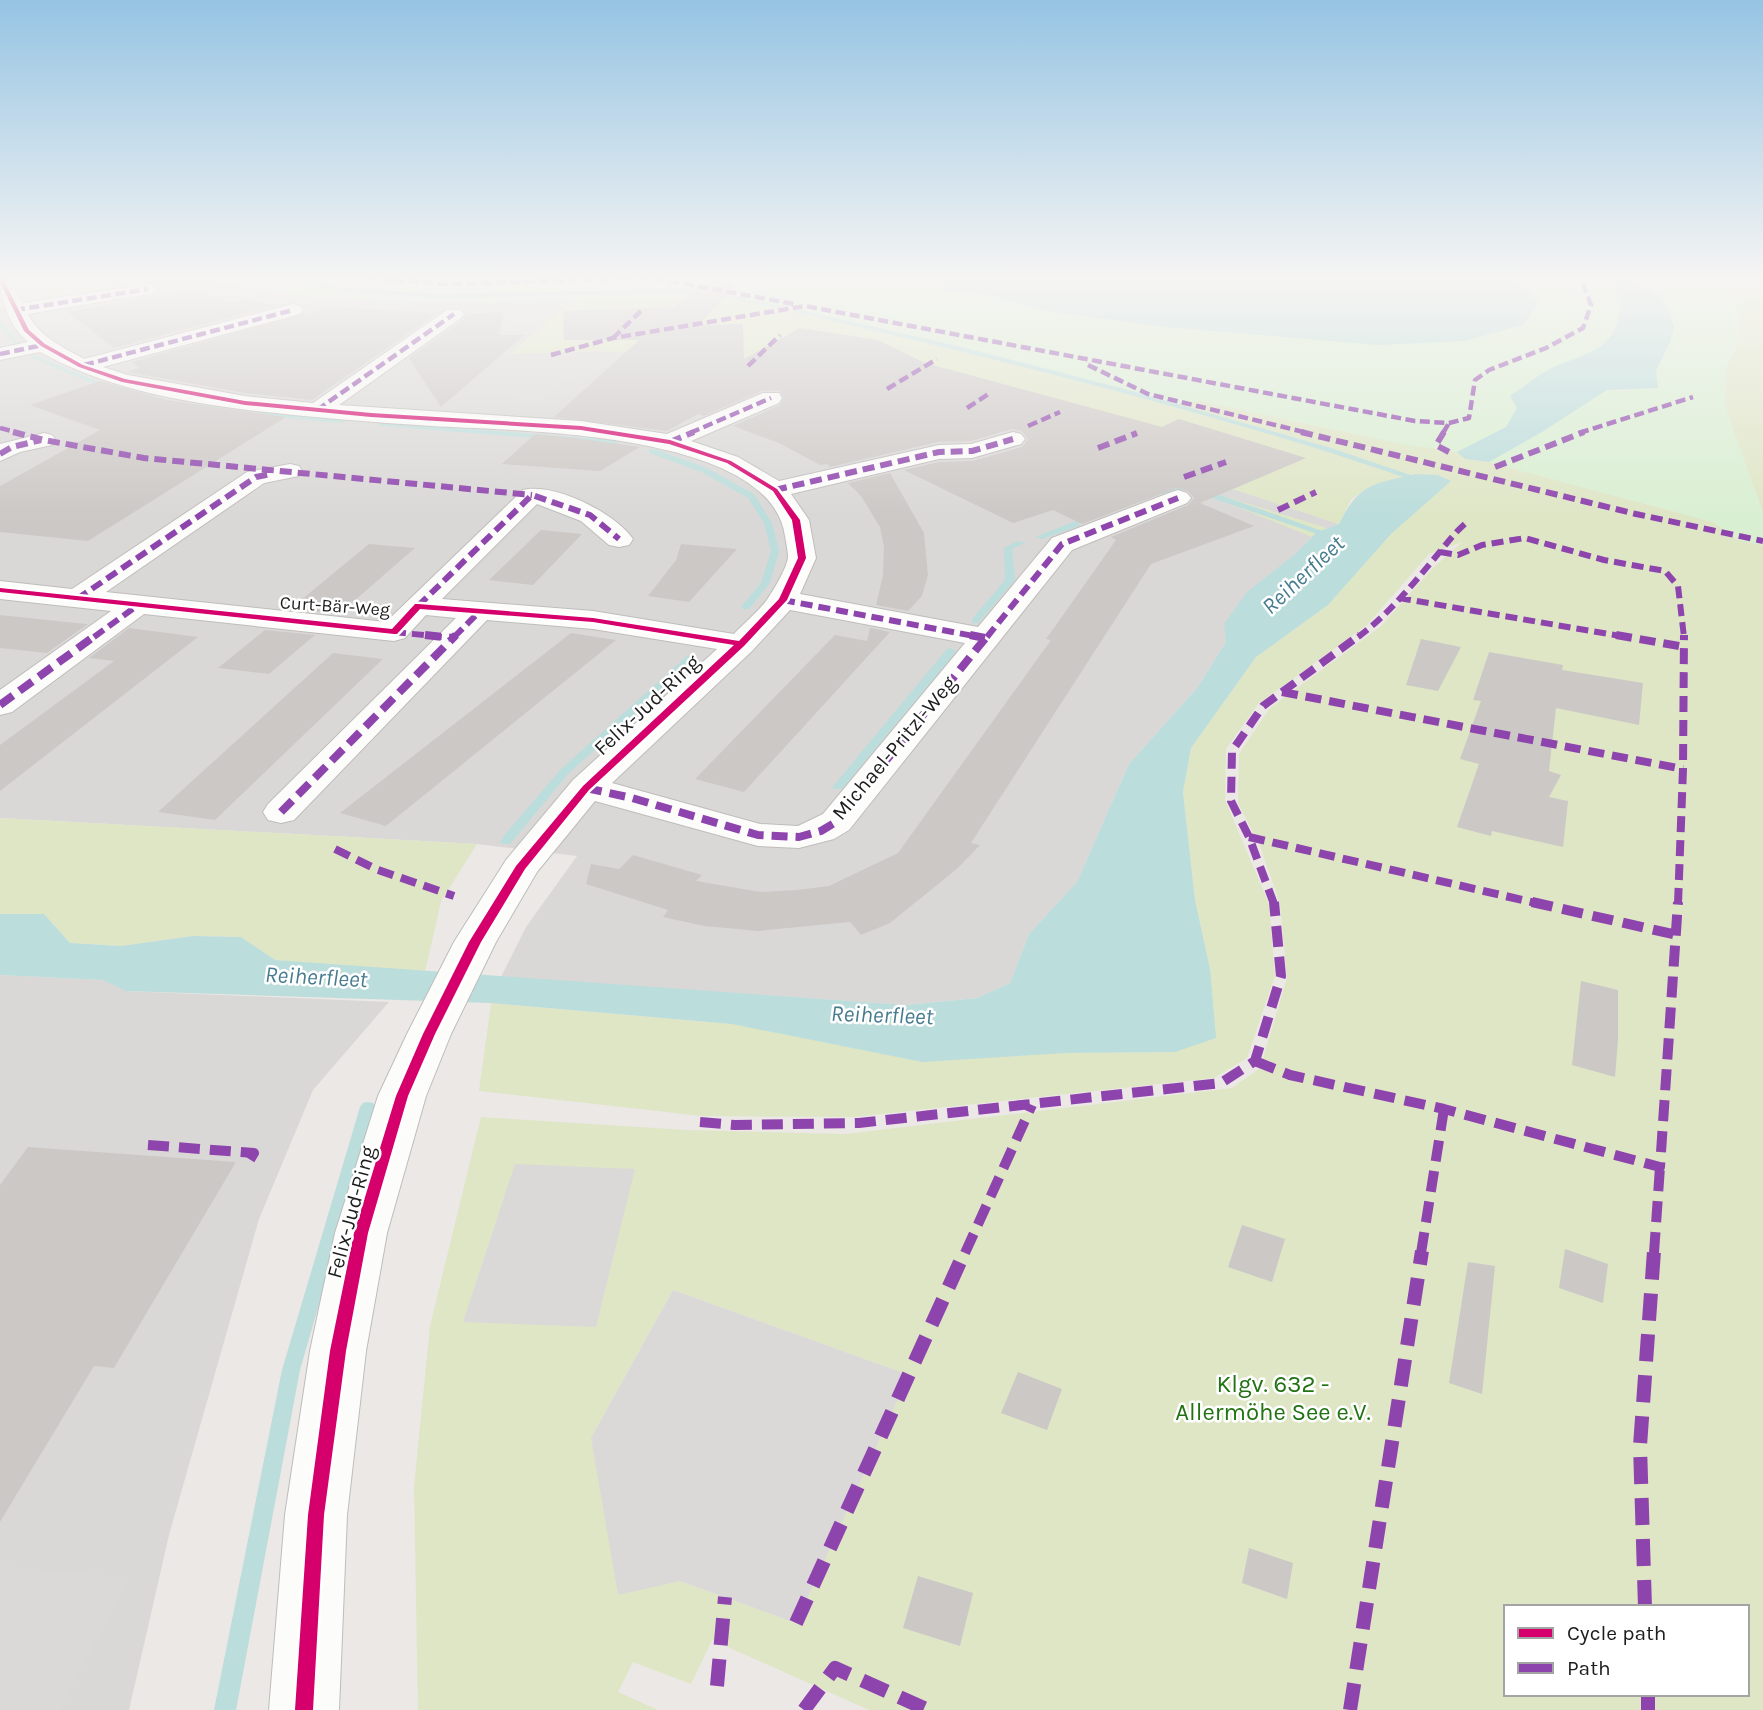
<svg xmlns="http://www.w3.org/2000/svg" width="1763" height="1710" font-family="Karla,sans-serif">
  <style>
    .residential { fill: #dad8d7 }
    .grass { fill: #dfe6c6; fill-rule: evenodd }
    .park { fill: #d9efd2 }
    .parking { fill: #dbd9d8 }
    .water { fill: #bbdddb }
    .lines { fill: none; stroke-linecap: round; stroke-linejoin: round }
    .stream { fill: #bbdddb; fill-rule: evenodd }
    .building { fill: #ccc8c6 }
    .minor-casing { stroke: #bebdbb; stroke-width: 2 }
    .minor { fill: #fcfcfb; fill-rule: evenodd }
    .quiet-far4 { stroke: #8e44ad; stroke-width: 4.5; stroke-dasharray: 10 4.5; stroke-linecap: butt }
    .quiet-far3 { stroke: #8e44ad; stroke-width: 6; stroke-dasharray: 12 6; stroke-linecap: butt }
    .quiet-far2 { stroke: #8e44ad; stroke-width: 8; stroke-dasharray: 16 8; stroke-linecap: butt }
    .quiet-far1 { stroke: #8e44ad; stroke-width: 10; stroke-dasharray: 21 10; stroke-linecap: butt }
    .quiet { stroke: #8e44ad; stroke-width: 14; stroke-dasharray: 27 14; stroke-linecap: butt }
    .cycleway-casing { stroke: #fff; stroke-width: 5 }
    .cycleway { fill: #d6006c; fill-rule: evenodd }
    .labels { text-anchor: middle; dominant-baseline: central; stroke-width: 5; stroke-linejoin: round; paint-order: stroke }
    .far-street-label { font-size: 18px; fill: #1c1c1c; stroke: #fff }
    .street-label { font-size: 21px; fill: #1c1c1c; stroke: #fff }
    .water-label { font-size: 23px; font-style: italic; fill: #477c8e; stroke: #fff }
    .near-park-label { font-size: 24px; fill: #227213; stroke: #fff }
  </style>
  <rect width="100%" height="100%" fill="#ebe8e5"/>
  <path class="residential" d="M196,278L297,295L391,302L574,300L511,353L596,351L675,354L1082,439L1339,524L1317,532L1294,555L1226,642L1197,688L1129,764L1077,882L1029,934L1010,983L977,998L906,1005L501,977L526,927L577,856L477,844L0,818V309Z
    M0,975L104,980L127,991L389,1002L313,1090L259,1219L169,1535L129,1710H0Z"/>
  <path class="grass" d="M32,277L703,278L771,302L1113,387L1170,405L1201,401L1407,445L1434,446L975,311L1607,277L1465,459L1489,462L1713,522L1738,540L1763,545V1710H869L712,1640L691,1684L633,1662L618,1692L658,1710H418L414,1487L430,1326L481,1117L686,1130L846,1134L1232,1088L1260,1068L1287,978L1280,904L1260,846L1238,803L1239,754L1270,708L1380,627L1433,568L1462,542L1429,554L1367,625L1258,704L1226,749L1225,800L1269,904L1275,976L1247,1058L1214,1078L854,1117L702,1116L479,1091L491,1003L1065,1053L1175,1052L1210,969L1195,900L1183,792L1191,748L1256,657L1328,605L1391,534L1450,481L1415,474L1368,487L1351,500L1339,524L1082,439L675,354L596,351L510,354L573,300L482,303L298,295L196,278L46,302ZM673,1290L909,1375L796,1623L680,1581L591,1438ZM1506,1607H1747V1694H1506Z
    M1715,277H1763V513L1726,409V369L1740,338L1736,299Z
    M1210,492L1327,528L1312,537L1205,494Z
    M0,818L477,844L441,901L425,972L275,960L241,937L193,936L121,946L70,943L44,914H0Z"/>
  <path class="park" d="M194,277H922L935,278L944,292L980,293L1046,311L1165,327L1378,345L1464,341L1539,301L1510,277H1607L1622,302C1614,351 1592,350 1552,368C1538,375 1524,386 1511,395L1517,408L1506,427L1457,452L1407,445L1201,401L1170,405L1113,387L787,305L718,294L585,292L574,300L391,302L297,295Z
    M1631,277H1715L1736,299L1740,338L1726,369V409L1763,513V545L1738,540L1713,522L1489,462L1542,432L1607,389L1629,391L1656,371L1670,342L1660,297Z"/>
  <path class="parking" d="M531,369L576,371L543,401L512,399L508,393L520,383L515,382Z
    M515,1164L635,1169L596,1327L463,1322Z
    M673,1290L909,1375L796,1623L680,1581L618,1595L591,1438Z
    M0,1566L128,1578L60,1710H0Z"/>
  <path class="water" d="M922,277H1510L1539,301L1523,325L1464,341L1378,345L1165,327L1046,311L980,293L944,292L935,278Z
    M1607,277H1631L1660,297L1669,311L1674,327L1670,342L1656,371L1658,388L1607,390L1542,432L1489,462L1465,459L1457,452L1506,427L1517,408L1510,396C1524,387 1537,375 1552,368C1592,350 1615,352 1622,302Z
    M1415,474L1438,475L1451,481L1391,534L1328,605L1256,657L1191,748L1183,792L1195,900L1210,969L1216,1038L1175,1052L1065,1053L922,1062L732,1024L491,1003L126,991L103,980L0,975V914H44L70,943L121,946L193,936L241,937L275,960L906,1005L977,998L1010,983L1029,934L1077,882L1129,764L1197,688L1226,642L1224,624L1247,592L1294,555L1317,532L1339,524C1360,482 1372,485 1415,474Z"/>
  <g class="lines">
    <path class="stream" d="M250,277H266L350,288L438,294L678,289L718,292L783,307L780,309L718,296L678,293L438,298L350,292Z
      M796,309L958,346L1121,388L1328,447L1428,481L1421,483C1216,412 1005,361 794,312Z
      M0,321L20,344V346H16L0,327Z
      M34,355L110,387L111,388L106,389L32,358L31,357Z
      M259,412L342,419L346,421L342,423L262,416H259Z
      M379,422L615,440L619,442L615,444L382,426H379Z
      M649,449H655L707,468L754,494L772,523L779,551L770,583L749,609H743L741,607L761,583L771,551L764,523L748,498L701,472L649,453Z
      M1186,484H1189V488L1164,495L1160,493Z
      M1203,491H1209L1336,536L1329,538L1203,495Z
      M1076,521L1079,522V526L1042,539L1035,537Z
      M1018,541L1025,543L1012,549L1015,580L978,623H972V619L1005,580L1004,548Z
      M951,648L956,651L955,653L842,789H834L832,787L834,785L947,649Z
      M691,655L695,656V660L569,773L510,844H502L500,841L502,838L561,769L687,656Z
      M368,1102L373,1103L376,1107L300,1370L236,1710H214L282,1370L360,1107L363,1103Z"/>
  </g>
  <path class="building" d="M707,277H725L735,287L698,325L743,324L744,359L800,328L878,340L925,363L1162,427L1179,419L1306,458L1200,503L1254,526L1151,564L971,843L980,845L958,868L890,923L861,935L850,922L758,931L704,926L663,917L668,910L586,884L591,864L619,869L633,855L702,875L696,881L761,892L797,890L829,886L898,853L1051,640L1046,639L1116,540L1111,537L1188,505L1194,498L1188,491L1177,488L1082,524L1053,510L1013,523L904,470L939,462L973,461L1022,447L1028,439L1022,431L1012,429L971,441L938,442L830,467L827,464L820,465L779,443L733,426L780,405L784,397L779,390L762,391L704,416L698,414L667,431L554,417L639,340H564L563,311L675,307Z
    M196,290L231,303L247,299L273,306L114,348L68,312Z
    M325,307L438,313L312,400L245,393L127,372L139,368L132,362L303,314L308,316Z
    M503,312L499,335H525L441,407L409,358L463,320L467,314Z
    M100,381L167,400L286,417L88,541L0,532V486L100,430L30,405Z
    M535,434L575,438L640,447L600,471L502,464Z
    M890,473L924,533L928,575L922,596L908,611L876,605L883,575L884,547L880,527L861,496L848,483Z
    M541,530L582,534L533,585L489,580Z
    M369,544L415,548L339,614L290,609Z
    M681,544L737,549L689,602L648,596L676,560Z
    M0,615L76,623L88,624L47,653L0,648Z
    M129,628L198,637L0,791V745L114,661L89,658Z
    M870,628L890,632L744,792L695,779L835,635L867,641Z
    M265,630L315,635L269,674L218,668Z
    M571,633L616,640L386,826L340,813Z
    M1421,639L1461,647L1438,691L1406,685Z
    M1489,652L1563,665L1562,670L1643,683L1639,725L1556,708L1549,771L1561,775L1549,797L1568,801L1563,847L1492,831L1491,836L1457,827L1479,764L1460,759L1481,701L1473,700Z
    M333,653L383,659L215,820L158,812Z
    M1581,981L1618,990V1040L1615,1077L1572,1065Z
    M28,1147L236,1162L114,1368L94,1366L0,1522V1185Z
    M1242,1225L1285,1239L1272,1282L1228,1267Z
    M1565,1249L1608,1264L1603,1303L1559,1288Z
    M1468,1262L1495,1266L1482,1394L1449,1383Z
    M1018,1372L1062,1389L1047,1430L1001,1413Z
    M1249,1548L1293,1563L1287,1599L1242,1583Z
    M918,1576L973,1593L960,1646L903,1628Z"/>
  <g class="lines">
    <defs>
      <path id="minor" d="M0,277H9L22,303L148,284L154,285L157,289L154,293L28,314C40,337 61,346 84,359L293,304L300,306L303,310L300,314L103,367L128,375L245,396L313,403L447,310H461L464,314L461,318L339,405L581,421L667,434L763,393H779L782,398L779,403L691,441L738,457L779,481L939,445L971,444L1013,432L1021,434L1025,439L1021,444L972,458L939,459L791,494L809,520L816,558L800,594L978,627L1052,538L1169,493L1178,490L1187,493L1191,498L1187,503L1072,550L849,830L834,839L799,848L758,846L595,801L537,872L496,942L451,1034L426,1096L387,1233L366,1351L347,1515L339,1710H269L285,1515L310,1351L335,1233L378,1096L407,1034L454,942L506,860L573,780L717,649L593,629L487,620L294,820L281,823L268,820L263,812L268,804L456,618L426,615L405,638L394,641L144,614L12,712L0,715V690L111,611L0,599V581L72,589L247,472L290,464L299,466L302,471L299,476L264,483L106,592L386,622L523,490C554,482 615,513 633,539L629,545L619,547L609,545L581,521L537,504L442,599L593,611L734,634C745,622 762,609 770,595C776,586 787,567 788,557C788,551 786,542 785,536C770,430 514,431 432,426C371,422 309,417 248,410C176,401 103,387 40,352L0,360V348L28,342C9,325 0,301 0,277ZM790,610L965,643L823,814L798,826L760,824L612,783L752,651Z
        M44,433L52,435L56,440L52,445L20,452L0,461V444Z"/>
    </defs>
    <use href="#minor" class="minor-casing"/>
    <use href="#minor" class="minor"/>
    <path class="quiet-far4" d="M351,277L446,284L654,278L794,304
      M1,280L19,277
      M15,310L148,289
      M613,338L644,308
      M0,354L43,345
      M551,355L613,338L805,306L1415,421L1449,423L1469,418L1475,380L1489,370L1546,348L1583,328L1591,305L1580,277
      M84,365L293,310
      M1088,365L1148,394L1308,433
      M748,366L780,335
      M887,389L937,359
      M967,408L990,393
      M317,410L454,314
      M1028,426L1060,412
      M0,428L19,433
      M690,433L771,398
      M1443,433L1449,423
      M1579,433L1693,397"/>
    <path class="quiet-far3" d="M13,432L44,440L144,458L532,495
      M1301,432L1636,514L1763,541
      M1444,432L1436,445L1449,452
      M670,442L694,432
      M1098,448L1137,433
      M0,454L12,447L41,440
      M1495,467L1584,432
      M1184,477L1226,462
      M775,490L939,452L972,451L1013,439
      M1278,510L1316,492
      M1440,552L1458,555L1482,545L1525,538L1604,560L1665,571L1678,586L1684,637
      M1399,598L1626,637
      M77,599L256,477L271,474
      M783,600L979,637
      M418,606L532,495L590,515L619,539
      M394,632L442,637
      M94,637L138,605
      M454,637L479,612
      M987,637L1062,544L1178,498
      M1358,637C1388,615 1414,583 1438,554C1448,542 1455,532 1467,522"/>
    <path class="quiet-far2" d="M425,635L453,638
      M970,635L985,638
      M1616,635L1685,647
      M1282,692L1683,769
      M0,705L96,635
      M586,788L632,798L758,835L799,837L821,831L836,822L988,635
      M281,812L456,635
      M1249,837L1540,904
      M335,849L378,870L454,896
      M1274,904L1249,837L1231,801L1232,751L1263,706L1360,635
      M1678,904L1683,769L1684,635"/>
    <path class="quiet-far1" d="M1532,902L1677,935
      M1255,1061L1290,1075L1444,1109L1660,1167L1678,902
      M700,1122L735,1125L859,1123L1221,1083L1255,1061L1281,976L1274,902
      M148,1145L254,1153L248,1163
      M965,1253L1032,1105
      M1421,1253L1444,1109
      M1654,1253L1660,1167"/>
    <path class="quiet" d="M1645,1607L1640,1446L1654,1251
      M796,1623L965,1251
      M717,1686L725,1597
      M1648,1694V1710
      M804,1710L835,1668L928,1710
      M1350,1710L1422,1251"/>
    <defs>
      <path id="cycleway" d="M0,277H2L29,330L45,344L83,365L125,379L245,401L371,413L581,426L670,440L731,461L777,489L800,520L806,558L787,600L744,646L589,790L525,869L481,942L435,1034L408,1096L368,1233L346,1351L324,1515L313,1710H295L308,1515L330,1351L354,1233L396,1096L423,1034L469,942L516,866L583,786L734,645L593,622L420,609L397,634H394L0,592V588L392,629L415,604H418L593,618L739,641L779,599L798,558L792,520L773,491L727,463L669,444L581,430L371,417L245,405L122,382L79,367L41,346L24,331L0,282Z"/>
    </defs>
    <use href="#cycleway" class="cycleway-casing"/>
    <use href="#cycleway" class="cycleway"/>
  </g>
  <linearGradient id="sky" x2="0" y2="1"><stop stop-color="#96c4e3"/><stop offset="0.54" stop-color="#f6f5f3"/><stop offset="1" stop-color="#f6f5f3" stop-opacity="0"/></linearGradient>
  <rect width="1763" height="516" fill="url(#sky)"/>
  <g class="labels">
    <g class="far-street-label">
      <text transform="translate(335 606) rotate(4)">Curt-Bär-Weg</text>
    </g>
    <g class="street-label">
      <text transform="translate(647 705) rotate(-43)">Felix-Jud-Ring</text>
      <text transform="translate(894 748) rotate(-50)">Michael-Pritzl-Weg</text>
      <text transform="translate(351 1212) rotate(-75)">Felix-Jud-Ring</text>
    </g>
    <g class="water-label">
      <text transform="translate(1303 575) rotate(-43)">Reiherfleet</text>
      <text transform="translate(316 977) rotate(3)">Reiherfleet</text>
      <text transform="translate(882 1015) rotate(2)">Reiherfleet</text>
    </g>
    <g class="near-park-label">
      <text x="1273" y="1384">Klgv. 632 -<tspan x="1273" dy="28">Allermöhe See e.V.</tspan></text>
    </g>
  </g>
  <rect x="1504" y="1605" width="245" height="91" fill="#ffffff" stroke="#a4a4a4" stroke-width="2"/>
  <rect x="1518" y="1628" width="35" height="10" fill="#d6006c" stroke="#a4a4a4" stroke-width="2"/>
  <text x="1567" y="1640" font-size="21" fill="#1c1c1c">Cycle path</text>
  <rect x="1518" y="1663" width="35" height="10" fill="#8e44ad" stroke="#a4a4a4" stroke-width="2"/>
  <text x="1567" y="1675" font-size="21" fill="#1c1c1c">Path</text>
</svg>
